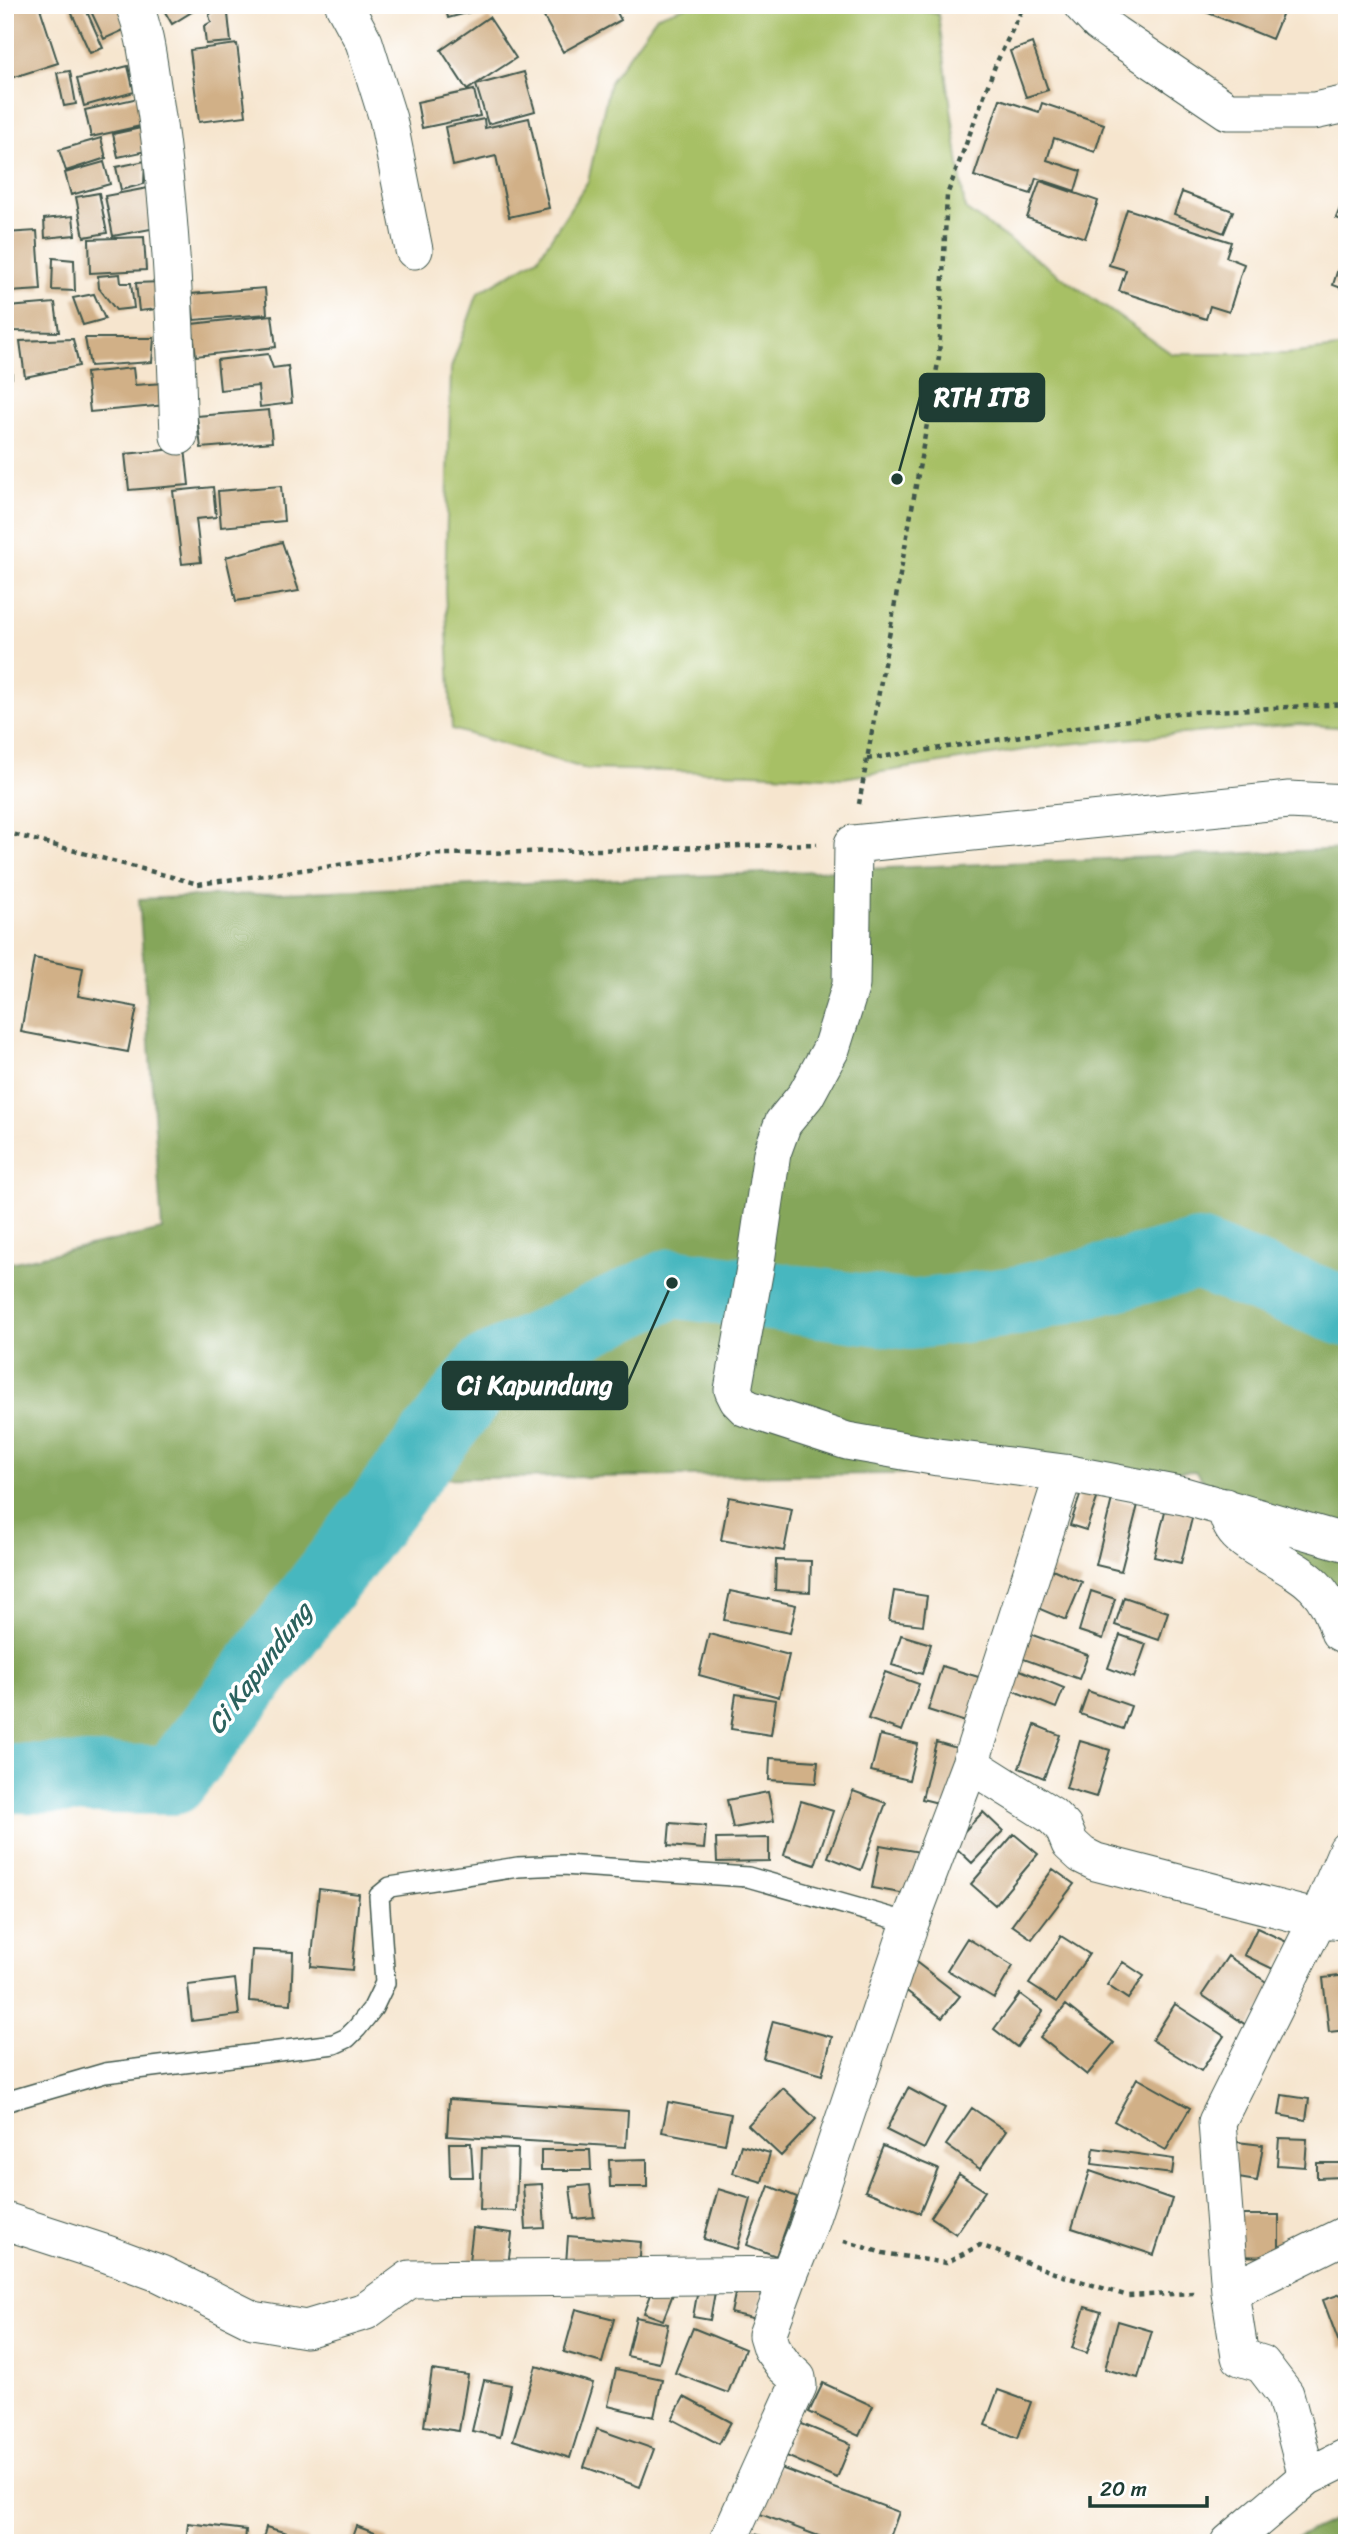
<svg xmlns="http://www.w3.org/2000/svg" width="1352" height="2548" font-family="Sriracha,sans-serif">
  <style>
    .green { fill: #a7c065; stroke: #637e4c; stroke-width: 2 }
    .forest { fill: #85a65a; stroke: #527247; stroke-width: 2 }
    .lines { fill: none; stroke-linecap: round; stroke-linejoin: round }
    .river { stroke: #47b7bf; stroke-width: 70 }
    .building { fill: #d1b087 }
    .lane-casing { stroke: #3f564b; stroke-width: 22 }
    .street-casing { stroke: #3f564b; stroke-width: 39 }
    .path { stroke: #3f564b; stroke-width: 4.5; stroke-dasharray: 5 5; stroke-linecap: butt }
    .lane { stroke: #fff; stroke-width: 19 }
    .street { stroke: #fff; stroke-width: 37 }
    .labels { text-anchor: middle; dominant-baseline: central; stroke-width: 7; stroke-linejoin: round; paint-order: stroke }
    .water-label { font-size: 26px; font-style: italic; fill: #2b625e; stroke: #fff }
    .leader { fill: none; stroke: #1f3d34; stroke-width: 2.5 }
    .callout-dot { fill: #1f3d34; stroke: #fff; stroke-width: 2.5 }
    .callout { fill: #1f3d34; stroke: #1f3d34; stroke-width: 2.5 }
    .callout-label { font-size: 26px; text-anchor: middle; font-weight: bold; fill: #fff }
  </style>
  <rect width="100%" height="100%" fill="#fff"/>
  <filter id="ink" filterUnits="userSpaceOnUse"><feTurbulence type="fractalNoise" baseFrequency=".0143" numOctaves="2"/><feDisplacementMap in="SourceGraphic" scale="14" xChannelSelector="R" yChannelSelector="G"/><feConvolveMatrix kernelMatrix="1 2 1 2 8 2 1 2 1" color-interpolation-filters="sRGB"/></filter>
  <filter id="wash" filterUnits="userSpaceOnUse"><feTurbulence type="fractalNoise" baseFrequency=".00686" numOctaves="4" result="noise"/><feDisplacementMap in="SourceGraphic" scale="28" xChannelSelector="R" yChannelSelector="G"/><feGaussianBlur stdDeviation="1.57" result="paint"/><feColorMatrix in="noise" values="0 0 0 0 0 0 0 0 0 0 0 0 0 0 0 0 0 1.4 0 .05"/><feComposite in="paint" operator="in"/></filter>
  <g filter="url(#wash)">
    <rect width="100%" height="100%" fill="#f6e5ce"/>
    <path class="green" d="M690,5H899L938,14L965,209L1172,354H1288L1347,347V728L1298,724L1056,745L843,778L754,773L586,769L452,729L445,590L451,368L478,293L538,258L588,181L610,82L657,16Z"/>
    <path class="forest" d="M1347,849V1649L1195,1471L379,1479L131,1780L5,1748V1264L162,1230L139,899Z
      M1347,2514V2543H1285Z"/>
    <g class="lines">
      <path class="river" d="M5,1778L173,1780L487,1370L672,1283L910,1315L1017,1301L1198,1255L1347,1312"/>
    </g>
    <g id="blocks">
      <path class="building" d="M22,5H39L58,63L5,80V10Z
        M68,5H84L103,48L90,53Z
        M88,5H126L135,25L104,39Z
        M161,5H203L172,24Z
        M220,5H227L231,42L206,44L204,26L211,22L209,15Z
        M445,5H493V6L448,18Z
        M544,5H613L621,20L563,52L539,8Z
        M1189,5H1286L1272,39Z
        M489,17L516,58L467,90L441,50Z
        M1032,43L1048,90L1026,97L1010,51Z
        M237,44L246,116L199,122L190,50Z
        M128,66L134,92L84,106L77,79Z
        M70,71L76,104L64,106L57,73Z
        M524,72L535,111L488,124L476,85Z
        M474,90L480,116L422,128L417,102Z
        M147,96L145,125L91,137L85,110Z
        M1000,99L1039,112L1042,103L1104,124L1095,152L1054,138L1047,160L1081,171L1075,191L1036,178L1031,194L974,176Z
        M529,118L549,208L509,217L496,156L453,166L445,127L484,119L485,128Z
        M141,128L146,151L118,157L113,134Z
        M101,138L106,158L66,171L59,150Z
        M145,161L144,184L121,190L116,167Z
        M104,162L110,184L71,195L65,173Z
        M1040,181L1098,201L1085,238L1027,218Z
        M148,188L156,228L113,236L105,196Z
        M1347,191V222L1336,218Z
        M1182,192L1233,211L1224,233L1174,214Z
        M99,193L107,233L84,237L76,197Z
        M1127,209L1231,242L1226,257L1244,264L1229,312L1210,306L1206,319L1119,291L1126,270L1109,265Z
        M73,216L75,235L45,238L44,219Z
        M37,231L41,290L9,292L5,233Z
        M144,237L146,270L90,273L89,239Z
        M1346,243H1347V290L1333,285Z
        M53,258L74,260L75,291L52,290Z
        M120,274L121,283H131L134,308L116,310L99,288L98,276Z
        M162,282L166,308L139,311L136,283Z
        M265,288L267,314L194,320L191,294Z
        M94,294L105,319L83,325L73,298Z
        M55,303L59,332L12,331L9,307Z
        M272,315L276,347L196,356L192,324Z
        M85,338H154L152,362L90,366Z
        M73,339L79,366L25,377L20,341Z
        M5,348H11L12,378H5Z
        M268,354L273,368L288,366L292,403L260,407L258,386L220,390L217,360Z
        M133,368L135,385L164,383L166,405L90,412L86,373Z
        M269,410L272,442L201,448L197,416Z
        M185,448L189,485L129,490L125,454Z
        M281,486L284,521L221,527L218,491Z
        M213,487L216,517L196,519L201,562L182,564L173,491Z
        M282,542L299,591L236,601L226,557Z
        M34,958L83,968L78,996L137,1007L128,1052L21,1032Z
        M1082,1490L1098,1496L1086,1530L1070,1525Z
        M729,1497L792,1509L784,1551L721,1540Z
        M1112,1499L1138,1505L1121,1571L1096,1565Z
        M1166,1507L1193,1514L1181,1563L1154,1557Z
        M776,1560L811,1561L810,1592L775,1590Z
        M1050,1568L1082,1582L1066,1620L1033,1606Z
        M730,1591L796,1605L790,1633L724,1620Z
        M894,1591L927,1596L923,1625L889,1621Z
        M1091,1591L1115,1599L1103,1639L1079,1631Z
        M1124,1597L1168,1612L1159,1640L1115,1625Z
        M1027,1633L1088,1655L1079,1679L1018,1657Z
        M709,1634L789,1655L779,1697L699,1675Z
        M901,1635L931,1644L922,1674L892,1665Z
        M1120,1635L1146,1644L1134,1678L1108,1668Z
        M942,1666L995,1682L981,1727L928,1710Z
        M1013,1667L1064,1688L1056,1708L1004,1687Z
        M885,1672L919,1684L902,1731L868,1719Z
        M1088,1691L1131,1706L1123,1729L1080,1714Z
        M736,1694L776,1700L771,1735L731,1729Z
        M1035,1725L1060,1735L1044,1778L1019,1768Z
        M880,1735L918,1744L909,1780L871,1771Z
        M1080,1741L1110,1750L1096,1797L1066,1788Z
        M936,1742L964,1750L950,1806L922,1799Z
        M770,1758L818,1761L816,1783L769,1780Z
        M853,1791L886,1803L861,1870L828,1857Z
        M768,1792L774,1821L733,1828L727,1800Z
        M801,1801L833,1811L815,1865L784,1855Z
        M983,1812L1003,1831L972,1863L952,1844Z
        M670,1823L706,1826L704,1849L668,1846Z
        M1014,1834L1038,1854L995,1905L971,1884Z
        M769,1838V1861L717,1862L716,1839Z
        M880,1845L920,1852L912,1895L872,1888Z
        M1053,1869L1074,1884L1032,1939L1012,1925Z
        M319,1889L359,1894L352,1970L311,1966Z
        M1257,1928L1289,1943L1275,1970L1244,1955Z
        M1061,1936L1089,1954L1057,2002L1029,1984Z
        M967,1938L1013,1966L994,1998L947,1970Z
        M252,1950L293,1952L291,2004L249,2001Z
        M1228,1956L1275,1988L1249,2027L1202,1995Z
        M912,1959L960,1996L942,2018L895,1982Z
        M1123,1962L1144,1976L1128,1999L1107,1985Z
        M1347,1975V2030L1329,2032L1323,1978Z
        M235,1979L239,2015L192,2021L188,1985Z
        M1020,1994L1043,2011L1017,2047L994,2029Z
        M1175,2004L1224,2036L1201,2071L1152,2040Z
        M1066,2005L1114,2043L1087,2075L1040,2037Z
        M773,2021L832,2037L822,2075L763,2058Z
        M1137,2078L1190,2108L1166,2150L1114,2121Z
        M783,2088L816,2119L781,2156L748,2125Z
        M908,2088L945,2108L924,2149L886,2130Z
        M1282,2095L1309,2099L1306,2120L1279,2115Z
        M449,2099L628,2111L626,2147L447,2136Z
        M668,2102L731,2114L725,2144L662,2132Z
        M972,2108L1006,2131L980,2169L946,2145Z
        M1279,2138L1307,2139L1305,2167L1277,2165Z
        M1237,2142L1263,2145L1257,2181L1232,2177Z
        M449,2143H471L473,2177H450Z
        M741,2145L770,2153L762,2182L733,2173Z
        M883,2146L938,2169L920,2213L865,2191Z
        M482,2148L518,2149L516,2211L480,2210Z
        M1094,2148L1174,2159L1172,2174L1092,2164Z
        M541,2150H590L591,2170H541Z
        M647,2159V2187H610L609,2160Z
        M1317,2163H1343V2177L1317,2178Z
        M1090,2171L1172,2199L1154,2255L1072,2228Z
        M959,2174L985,2191L956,2234L931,2217Z
        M542,2184L545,2228L526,2229L523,2185Z
        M590,2185L594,2217L574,2219L570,2187Z
        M769,2186L797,2197L776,2256L747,2245Z
        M718,2189L751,2199L737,2249L704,2239Z
        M1232,2215H1279V2257L1232,2256Z
        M473,2228L512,2233L508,2266L469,2261Z
        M568,2236L641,2242L639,2271L566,2264Z
        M700,2278L717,2281L710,2320L693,2317Z
        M657,2279L676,2286L663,2320L644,2313Z
        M737,2285L763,2290L757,2319L731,2313Z
        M1347,2292V2346L1341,2348L1323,2300Z
        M1085,2307L1101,2312L1087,2353L1072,2348Z
        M576,2309L614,2319L602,2363L564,2352Z
        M636,2317L668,2324L659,2363L627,2356Z
        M1118,2321L1152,2331L1138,2378L1105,2369Z
        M693,2328L745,2349L728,2393L675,2373Z
        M536,2366L593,2383L570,2458L513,2440Z
        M616,2369L662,2379L654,2417L608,2406Z
        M432,2370L468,2375L459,2431L424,2426Z
        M484,2380L511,2385L500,2437L472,2431Z
        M823,2383L873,2406L859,2436L809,2412Z
        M998,2390L1031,2402L1018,2438L985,2425Z
        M684,2397L731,2422L719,2444L672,2419Z
        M797,2422L851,2444L837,2478L784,2455Z
        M597,2429L654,2449L640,2487L584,2467Z
        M778,2467L899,2512L888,2543H837L760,2514Z
        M188,2523L246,2530L245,2543H186Z
        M356,2526L388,2538L387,2543H350Z
        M266,2527L308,2539L307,2543H262Z
        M755,2534L782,2542V2543H752Z"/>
    </g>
  </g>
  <g filter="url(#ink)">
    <use href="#blocks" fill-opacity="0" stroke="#3f564b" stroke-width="2"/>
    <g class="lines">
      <defs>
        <path id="lane" d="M5,2102L105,2073L334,2044L347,2038L357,2028L373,2008L385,1983L379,1896L390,1887L518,1867L563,1865L748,1877L910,1923"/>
        <path id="street" d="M134,5C147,36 149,71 155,104C172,214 175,325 179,436
          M344,5L364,42L388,119L414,250
          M1082,5L1099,23L1114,34L1228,111H1314L1347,104
          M1347,803L1289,800L853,844L851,985L831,1049L806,1095L783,1123L772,1153L755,1268L733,1390L738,1400L746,1408L847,1441L938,1457L1064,1473L1184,1496L1347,1543
          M1225,1507C1227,1513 1229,1522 1233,1528C1239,1538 1253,1546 1263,1552C1303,1575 1326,1584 1339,1632L1347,1636
          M970,1764L1051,1815L1063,1827L1070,1844L1082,1855L1096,1862L1318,1919L1347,1921
          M5,2221L107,2254L161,2274L253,2320L306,2329L366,2311L410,2279L789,2275L807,2230L910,1923L970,1764L1064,1473
          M1230,2292L1347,2234
          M1307,2477L1285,2394L1262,2364L1240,2357L1230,2292L1217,2122L1318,1919L1347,1850
          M727,2543L798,2386L797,2378L784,2366L771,2348L767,2335L789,2275
          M1229,2543L1307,2477L1347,2457"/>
      </defs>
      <use href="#lane" class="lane-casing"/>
      <use href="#street" class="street-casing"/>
      <path class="path" d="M867,759L1177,713L1347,704
        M859,804L939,357L947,195L995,66L1024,5
        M5,832L198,884L413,855L817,844
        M844,2241L883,2253L946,2263L980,2245L1054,2273L1128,2296L1194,2293"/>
      <use href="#lane" class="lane"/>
      <use href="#street" class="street"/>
    </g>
  </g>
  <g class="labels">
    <g class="water-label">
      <text transform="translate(259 1668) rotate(-53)">Ci Kapundung</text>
    </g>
  </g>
  <path class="leader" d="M897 479L920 397M672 1283L627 1385"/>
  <g class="callout-dot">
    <circle cx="897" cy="479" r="7"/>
    <circle cx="672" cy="1283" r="7"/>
  </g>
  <g class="callout">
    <rect x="920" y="374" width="124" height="47" rx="7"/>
    <rect x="443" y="1362" width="184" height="47" rx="7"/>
  </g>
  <g class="callout-label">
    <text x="982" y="406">RTH ITB</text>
    <text x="535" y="1394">Ci Kapundung</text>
  </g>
  <rect width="1352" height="2548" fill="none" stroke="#fff" stroke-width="28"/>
  <path d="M1090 2496v10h117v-10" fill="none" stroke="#1f3d34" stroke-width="3.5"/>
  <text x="1100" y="2496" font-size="21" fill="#1f3d34" stroke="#ffffff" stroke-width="5" paint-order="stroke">20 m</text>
</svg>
